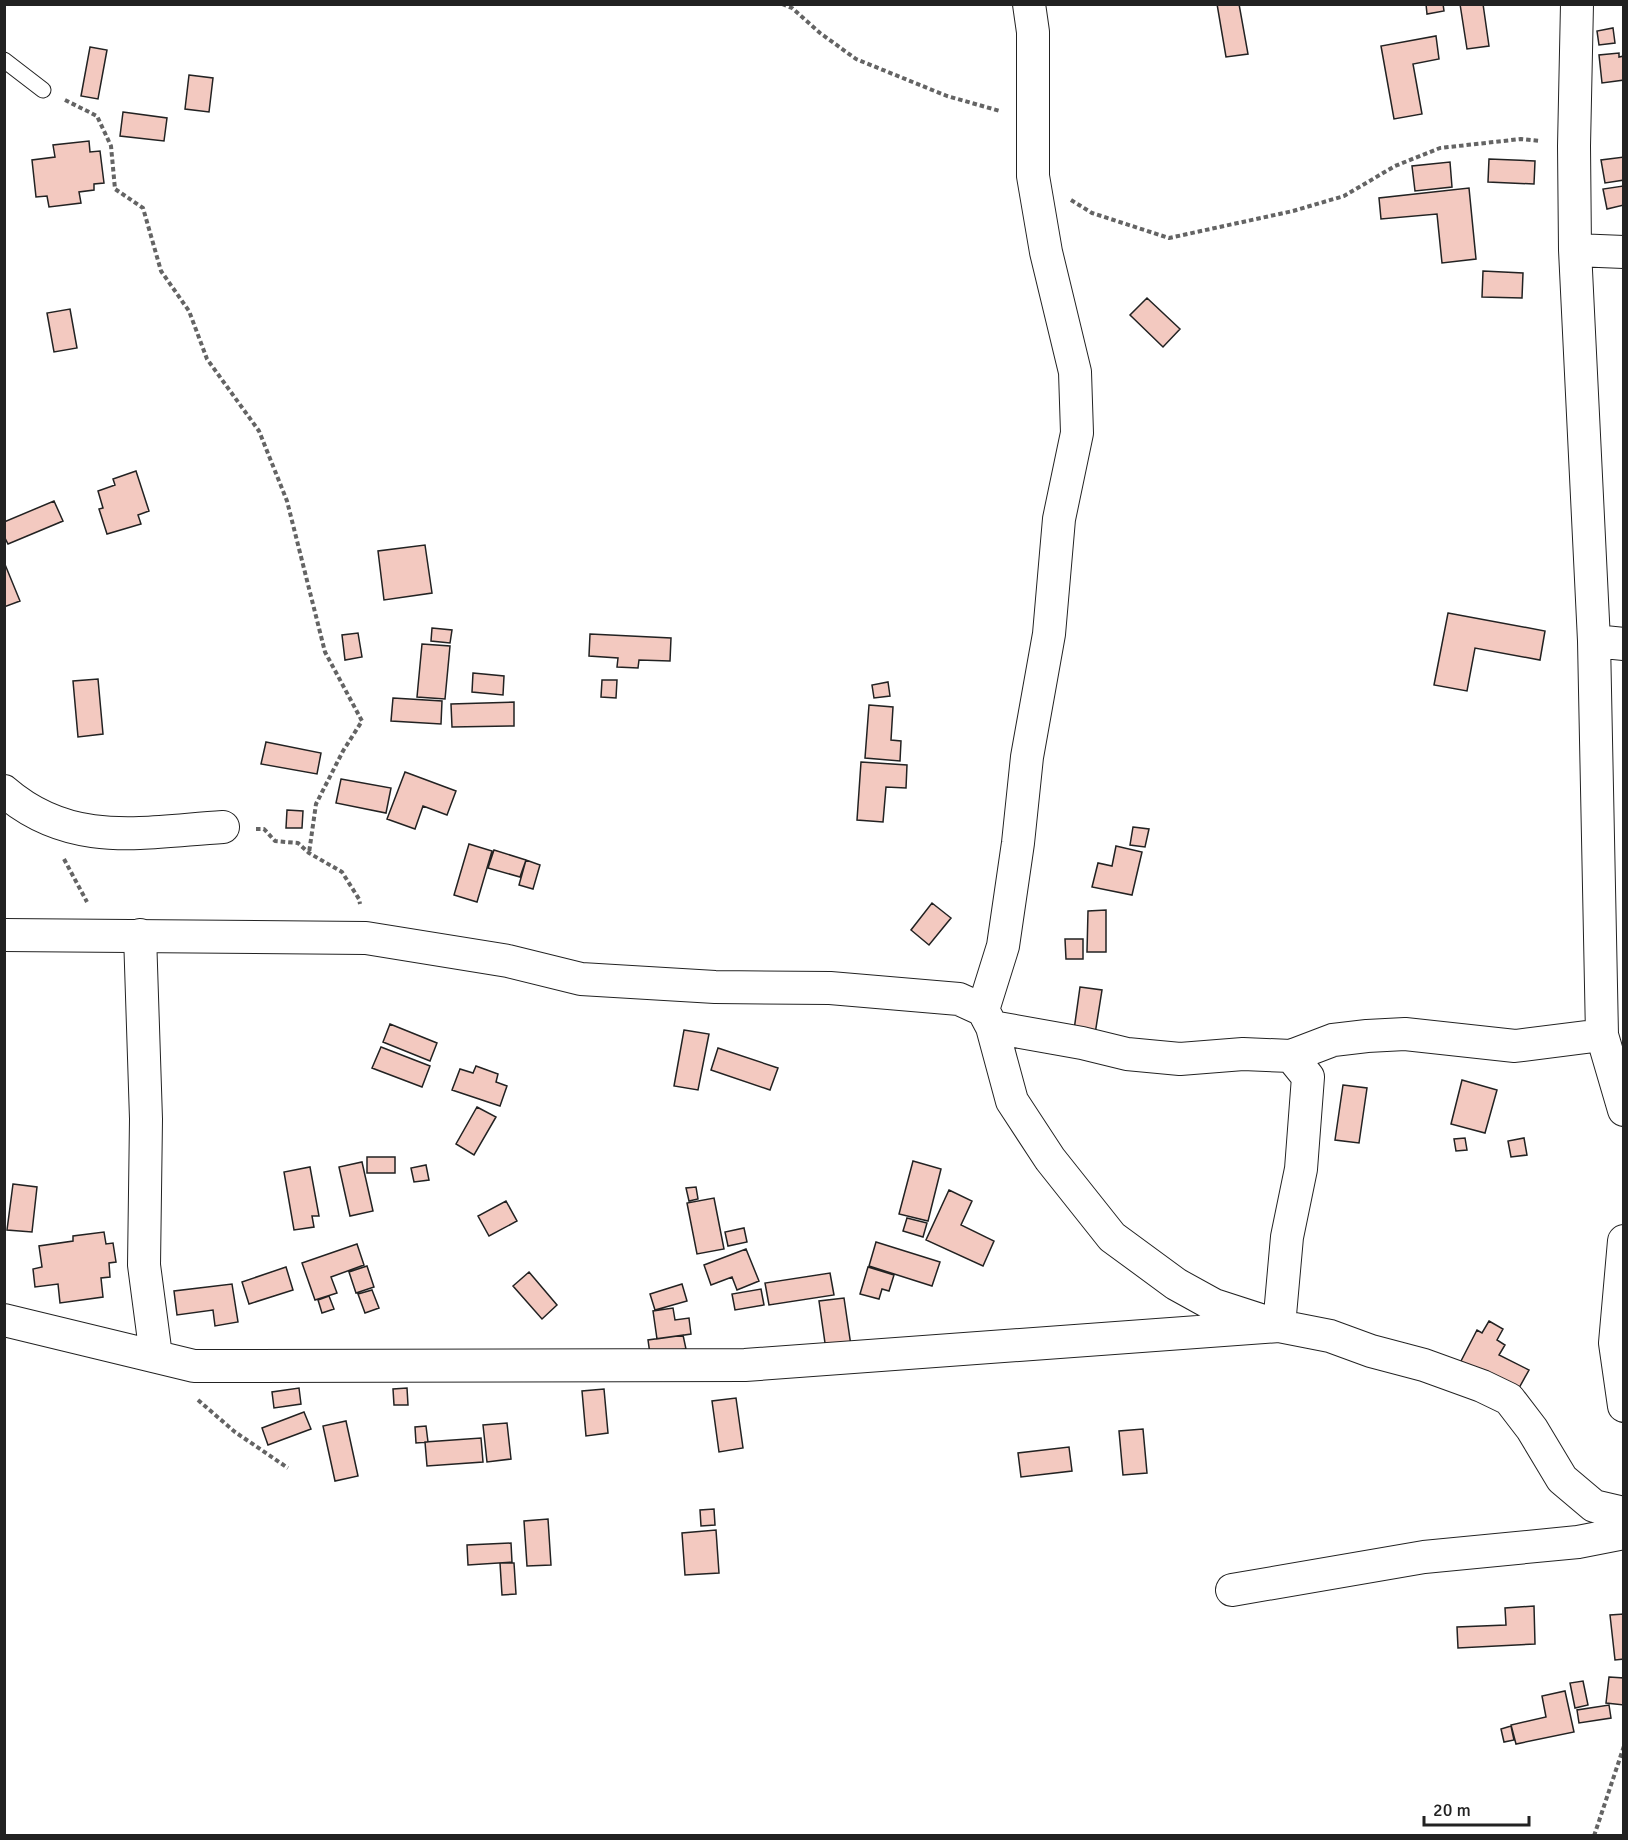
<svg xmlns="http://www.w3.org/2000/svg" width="1628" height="1840" font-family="Signika,sans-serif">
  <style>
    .building { fill: #f3c9c0; stroke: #222; stroke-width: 1.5 }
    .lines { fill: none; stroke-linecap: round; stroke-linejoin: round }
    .lane-casing { stroke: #222; stroke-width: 17 }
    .street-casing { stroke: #222; stroke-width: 34 }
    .path { stroke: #646464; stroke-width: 4; stroke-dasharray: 4.5 3; stroke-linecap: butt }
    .lane { stroke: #fff; stroke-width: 15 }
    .street { stroke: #fff; stroke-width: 32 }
  </style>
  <rect width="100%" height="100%" fill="#fff"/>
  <path class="building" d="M1217,4H1239L1248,54L1226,57Z
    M1426,4H1443L1444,11L1427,14Z
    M1460,4H1483L1489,46L1467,49Z
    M1613,28L1615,43L1599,45L1597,31Z
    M1436,36L1439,59L1413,64L1422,114L1394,119L1381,46Z
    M90,47L107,50L98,99L81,96Z
    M1619,53V57L1624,56V80L1602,83L1599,55Z
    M189,75L213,78L209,112L185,109Z
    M123,112L167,118L164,141L120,136Z
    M89,141L90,152L100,151L104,183L94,184V190L79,192L81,203L49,207L47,196L36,197L32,160L55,157L53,145Z
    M1624,157V180L1605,183L1601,160Z
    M1489,159L1535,161L1534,184L1488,182Z
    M1450,162L1452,187L1415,191L1412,166Z
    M1623,186L1624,205L1607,209L1603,189Z
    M1469,188L1476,259L1442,263L1437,214L1381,219L1379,198Z
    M1483,271L1523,273L1522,298L1482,297Z
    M1147,298L1180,329L1163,347L1130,315Z
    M70,309L77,348L54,352L47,313Z
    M136,471L149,511L138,515L141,524L107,534L99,509L103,508L98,491L115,485L113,479Z
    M54,501L63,521L8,544L4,536V522Z
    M425,545L432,593L384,600L378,551Z
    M4,562L20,601L4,607Z
    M1448,613L1545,631L1540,660L1475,648L1467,691L1434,685Z
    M432,628L452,630L450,643L431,641Z
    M358,633L362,657L345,660L342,635Z
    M590,634L671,638L670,661L639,660L638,668L617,667L618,658L589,656Z
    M422,644L450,646L445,699L417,697Z
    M473,673L504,676L503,695L472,692Z
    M98,679L103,734L78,737L73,681Z
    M602,680H617L616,698L601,697Z
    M888,682L890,696L874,698L872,685Z
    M393,698L442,701L441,724L391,721Z
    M514,702V726L452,727L451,704Z
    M869,705L893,707L891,740L901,741L900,761L865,758Z
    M266,742L321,753L317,774L261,764Z
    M861,762L907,765L906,788L886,787L883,822L857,820Z
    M405,772L456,791L447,815L423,806L415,829L387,819Z
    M341,779L391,788L386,813L336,803Z
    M287,810L303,811L302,828H286Z
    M1133,827L1149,829L1145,847L1130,845Z
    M469,844L492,851L477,902L454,895Z
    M1116,846L1142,852L1132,895L1092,887L1098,863L1112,866Z
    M494,850L526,860L520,877L488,868Z
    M526,860L540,865L533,889L519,885Z
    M932,903L951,918L929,945L911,930Z
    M1106,910V952H1087L1088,911Z
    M1065,939H1083V959H1066Z
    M1080,987L1102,990L1095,1034L1074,1030Z
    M390,1024L437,1043L430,1061L383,1042Z
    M684,1030L709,1034L698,1090L674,1086Z
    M381,1047L430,1066L422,1087L372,1068Z
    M718,1048L778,1068L770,1090L711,1070Z
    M476,1066L498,1074L496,1082L507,1086L500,1106L452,1090L460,1069L473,1073Z
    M1462,1080L1497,1090L1485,1133L1451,1124Z
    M1343,1085L1367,1088L1359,1143L1335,1140Z
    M477,1107L496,1117L474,1155L456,1144Z
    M1465,1138L1467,1150L1456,1151L1454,1139Z
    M1524,1138L1527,1155L1511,1157L1508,1141Z
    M367,1157H395V1173H367Z
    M913,1161L941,1169L928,1221L899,1214Z
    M362,1162L373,1211L350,1216L339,1167Z
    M426,1165L429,1180L414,1182L411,1168Z
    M310,1167L319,1216H312L314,1227L294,1230L284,1172Z
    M13,1184L37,1187L32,1232L7,1230Z
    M696,1187L698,1199L689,1201L686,1188Z
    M949,1190L972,1201L961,1225L994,1241L983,1266L926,1240Z
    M714,1198L724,1249L697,1254L687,1203Z
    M506,1201L517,1221L489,1236L478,1216Z
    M907,1218L927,1223L923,1237L903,1231Z
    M744,1228L747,1242L728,1246L725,1232Z
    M104,1232L106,1244L113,1243L116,1262L109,1263L110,1277L101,1278L103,1297L60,1303L58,1284L35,1287L33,1269L42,1267L39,1246L73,1241V1236Z
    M876,1242L940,1262L932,1286L869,1266Z
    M357,1244L364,1265L331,1277L337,1293L315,1300L302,1263Z
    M746,1249L759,1281L737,1290L732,1277L711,1285L704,1265Z
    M367,1266L374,1287L356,1293L349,1272Z
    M286,1267L293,1290L249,1304L242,1282Z
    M868,1267L894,1275L889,1291L882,1289L879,1299L860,1294Z
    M529,1272L557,1305L542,1319L513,1286Z
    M830,1273L834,1295L769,1305L765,1283Z
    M232,1284L238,1322L215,1326L213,1310L177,1315L174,1291Z
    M682,1284L687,1301L655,1310L650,1294Z
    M761,1289L764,1305L735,1310L732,1294Z
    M372,1290L379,1308L365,1313L358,1294Z
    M329,1296L334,1309L322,1313L318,1300Z
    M844,1298L851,1346L826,1350L819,1301Z
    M673,1308L675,1320L689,1318L691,1334L657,1339L653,1311Z
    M1489,1321L1503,1329L1497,1340L1505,1345L1499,1355L1529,1370L1514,1397L1460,1363L1477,1330L1482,1333Z
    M683,1335L686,1349L650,1354L648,1340Z
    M299,1388L301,1404L274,1408L272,1392Z
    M407,1388L408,1405H394L393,1389Z
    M604,1389L608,1433L586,1436L582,1391Z
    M736,1398L743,1448L719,1452L712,1401Z
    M304,1412L311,1429L268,1445L262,1428Z
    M346,1421L358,1476L335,1481L323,1426Z
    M507,1423L511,1459L487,1462L483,1425Z
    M426,1426L428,1442L416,1443L415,1427Z
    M1143,1429L1147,1473L1123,1475L1119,1431Z
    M481,1438L483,1462L427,1466L425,1442Z
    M1069,1447L1072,1471L1021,1477L1018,1453Z
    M714,1509L715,1525L701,1526L700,1510Z
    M548,1519L551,1565L527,1566L524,1521Z
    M716,1530L719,1573L685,1575L682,1533Z
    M511,1543L512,1562L468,1565L467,1545Z
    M500,1563H514L516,1594L502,1595Z
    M1534,1606L1535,1644L1458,1648L1457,1627L1506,1625L1505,1608Z
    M1624,1614V1659L1615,1660L1610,1615Z
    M1609,1677L1624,1678V1705L1606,1703Z
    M1583,1681L1588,1705L1575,1708L1570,1683Z
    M1565,1691L1574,1732L1516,1744L1511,1725L1546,1717L1542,1696Z
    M1609,1705L1611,1718L1579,1723L1577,1710Z
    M1511,1726L1514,1740L1504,1742L1501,1729Z"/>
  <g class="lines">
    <defs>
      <path id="lane" d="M4,60L43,90"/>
      <path id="street" d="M1577,4L1574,146L1575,250L1594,641L1602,1035L1624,1110
        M1575,250L1624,252
        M1594,641L1624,644
        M4,791C71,849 143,832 223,827
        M4,935L366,938L508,961L581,979L715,987L830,988L959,999L983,1010L992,1027L1012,1101L1050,1159L1112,1237L1176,1284L1214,1305L1279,1326L1330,1336L1371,1351L1424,1365L1482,1386L1509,1399L1532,1429L1562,1479L1594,1506L1624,1513
        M140,935L146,1119L144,1265L156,1356
        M983,1010L1003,946L1018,843L1027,757L1049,634L1059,519L1077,433L1075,372L1046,252L1033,176V32L1029,4
        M1291,1056L1333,1040L1367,1036L1405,1034L1515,1046L1602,1035
        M1624,1241L1615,1343L1624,1406
        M4,1320L194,1366L745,1365L1279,1326L1287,1237L1301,1169L1308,1077L1291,1056L1243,1054L1180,1059L1127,1054L1082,1043L992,1027
        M1232,1590L1424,1557L1578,1542L1624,1533"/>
    </defs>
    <use href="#lane" class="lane-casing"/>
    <use href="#street" class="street-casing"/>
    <path class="path" d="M782,4L792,8L820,33L856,59L947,96L1000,111
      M65,100L97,116L111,146L115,189L143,208L161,271L189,311L207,359L259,431L287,501L325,652L362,721L343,751L316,804L309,853
      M1071,200L1092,213L1169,238L1293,211L1344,196L1395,166L1440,148L1521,139L1540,141
      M256,829H264L275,841L298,843L309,853L342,872L359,899L360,904
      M64,859L87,902
      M198,1400L235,1432L288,1468
      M1594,1836L1624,1746"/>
    <use href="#lane" class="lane"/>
    <use href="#street" class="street"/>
  </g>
  <rect width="1628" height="1840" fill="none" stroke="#222222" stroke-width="12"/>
  <path d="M1424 1816v9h105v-9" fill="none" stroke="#222222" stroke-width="3"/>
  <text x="1433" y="1816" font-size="18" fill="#222222" stroke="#ffffff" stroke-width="4.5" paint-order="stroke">20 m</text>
</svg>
